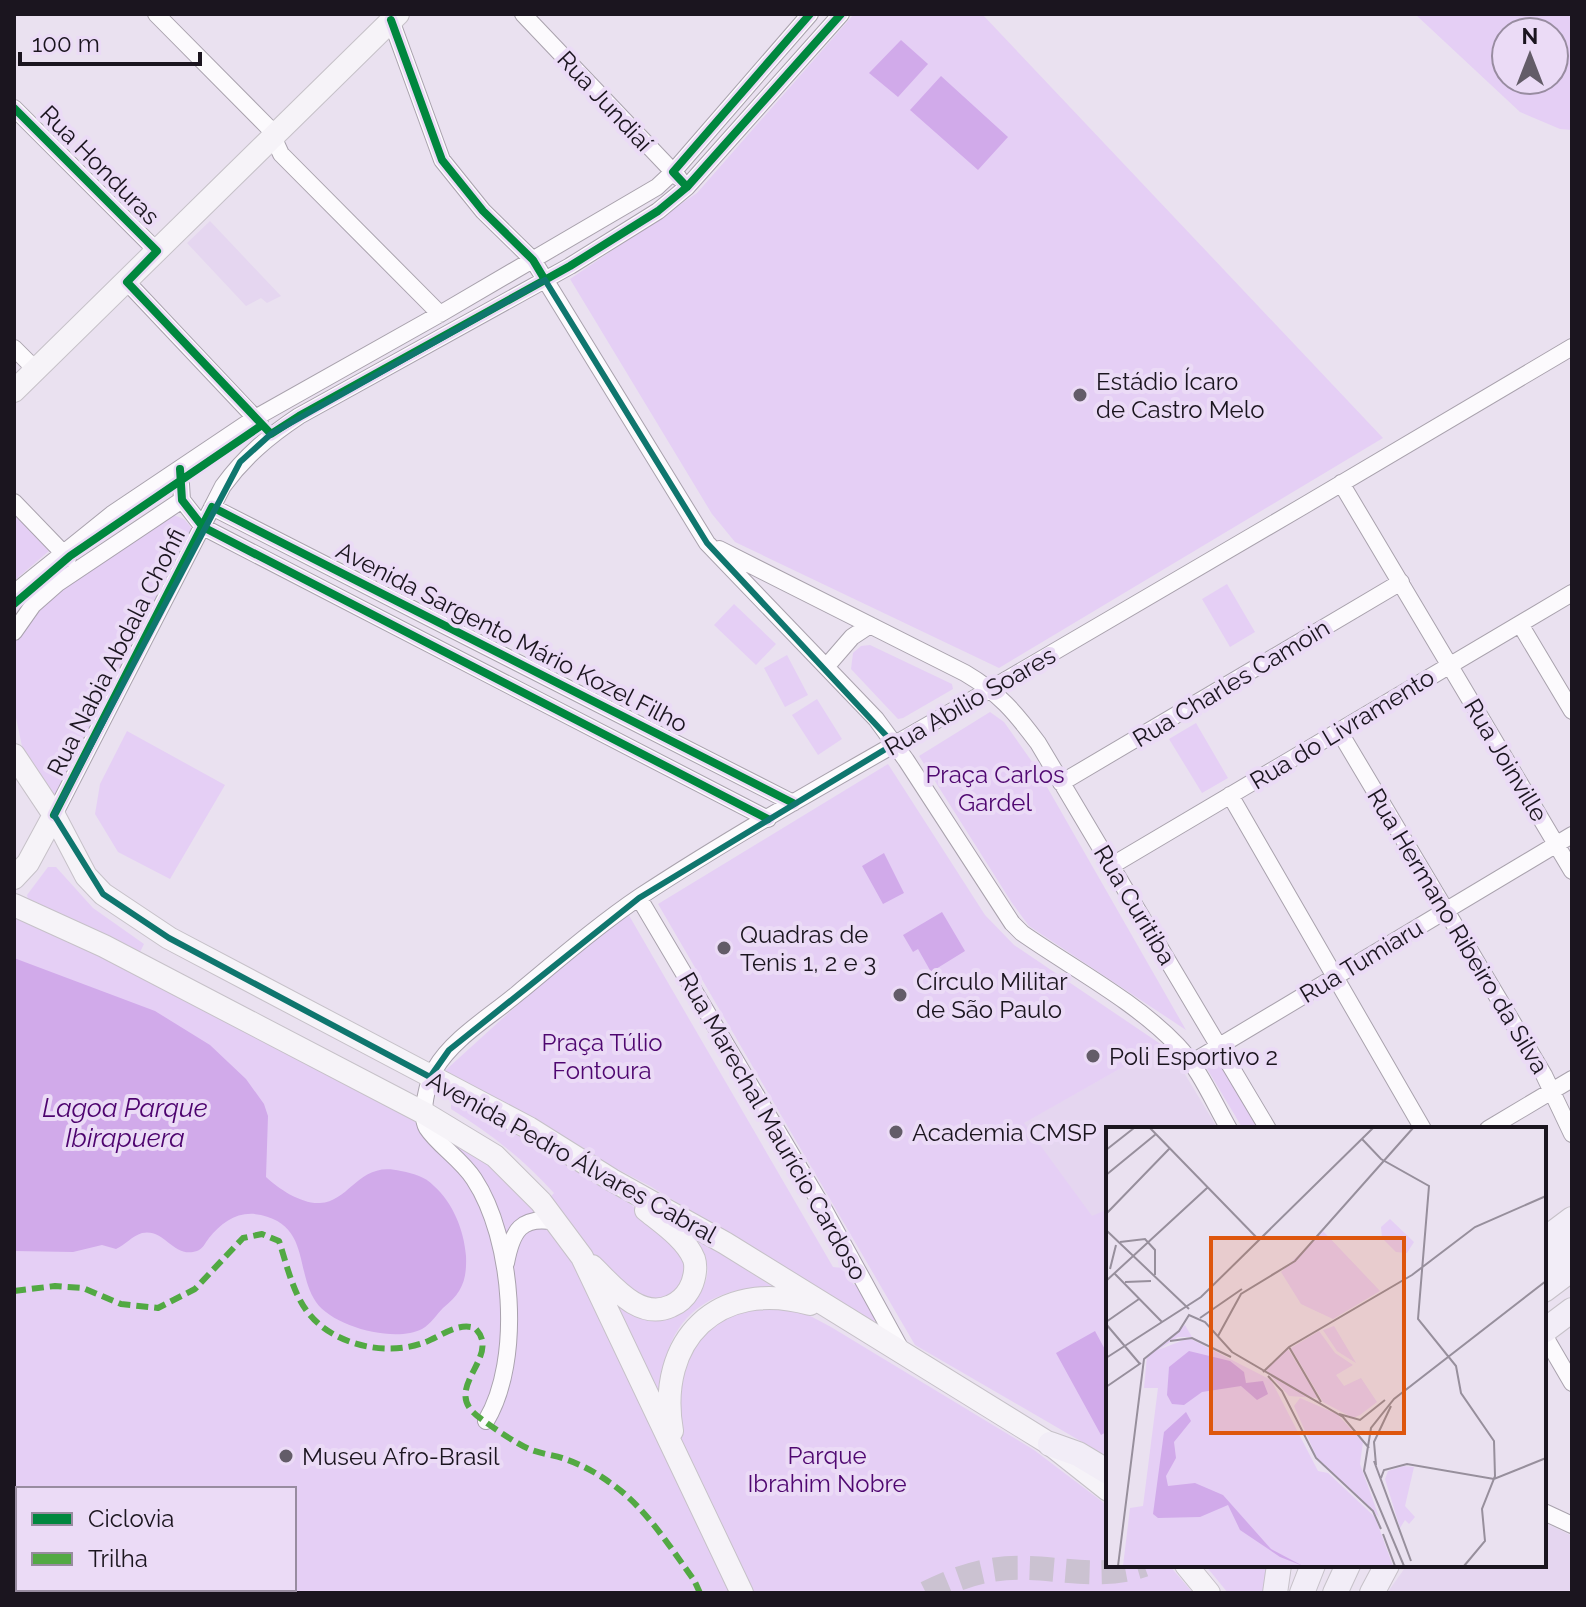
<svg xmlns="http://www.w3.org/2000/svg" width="1586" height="1607" font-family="Raleway,sans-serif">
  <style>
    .built { fill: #e5d6f0 }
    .green { fill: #e5cff5; fill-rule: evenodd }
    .water { fill: #d1aaea }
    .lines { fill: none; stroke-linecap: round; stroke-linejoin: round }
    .highway-tunnel { stroke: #cbc2d1; stroke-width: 24; stroke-dasharray: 24 12; stroke-linecap: butt }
    .minor-casing { stroke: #a9a2ad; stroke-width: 18 }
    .major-casing { stroke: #c6c1c8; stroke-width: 24 }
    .highway-casing { stroke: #c6c1c8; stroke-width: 26 }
    .minor { stroke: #fcfafd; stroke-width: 16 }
    .major { stroke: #f6f3f8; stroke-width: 22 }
    .highway { stroke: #f2edf7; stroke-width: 24 }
    .quiet { stroke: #52a943; stroke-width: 6; stroke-dasharray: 12 6; stroke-linecap: butt }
    .cycleway-casing { stroke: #ebdbf6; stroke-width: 13 }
    .cycleway { stroke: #00873e; stroke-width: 8 }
    .marked { fill: none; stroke: #0f766e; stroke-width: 6; stroke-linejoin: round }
    .poi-dot { fill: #635c68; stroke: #ebdbf6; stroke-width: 3 }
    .labels { text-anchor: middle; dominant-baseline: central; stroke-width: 8; stroke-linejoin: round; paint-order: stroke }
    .street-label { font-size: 24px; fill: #1b151f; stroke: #ebdbf6 }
    .poi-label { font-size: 24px; fill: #1b151f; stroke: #ebdbf6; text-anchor: start }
    .park-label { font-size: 24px; fill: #4f0770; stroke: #ebdbf6 }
    .water-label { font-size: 26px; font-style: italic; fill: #4d036e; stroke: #ebdbf6 }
    .inset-road { fill: none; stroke: #978f9c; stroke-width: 2 }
    .view { fill: #de560d; fill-opacity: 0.15; stroke: #de560d; stroke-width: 4 }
    .inset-edge { fill: none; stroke: #1b151f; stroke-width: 4 }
  </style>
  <rect width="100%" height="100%" fill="#eae1f0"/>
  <path class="built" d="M210,221L262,276L281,296L267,303L261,298L246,306L187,243Z
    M1162,1045L1180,1066L1218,1129H1108V1209L1092,1217L1023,1123Z
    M1544,1522L1572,1536V1593H1387L1407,1565H1544Z"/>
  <path class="green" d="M854,14H982L1383,438L999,668L735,542L712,514L570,279L697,193Z
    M1415,14H1572V130L1560,129L1520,112ZM1506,32H1554V80H1506Z
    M14,514L49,551L14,581Z
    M171,514L184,519L195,532L53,804L24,756L14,708V646L19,630L60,588Z
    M1227,584L1255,632L1230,647L1202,599Z
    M734,604L776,644L756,665L714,625Z
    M870,645L952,684L953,689L903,718L898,719L851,669L853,653L861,646Z
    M787,655L808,695L785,707L764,668Z
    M817,699L842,739L818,755L792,715Z
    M990,712L1004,722L1035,766L1186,1030L1029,926L1012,903L919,756Z
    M1196,723L1228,778L1202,793L1169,739Z
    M127,731L225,785L170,879L118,852L95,814L100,784Z
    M888,764L985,915L1014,945L1162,1045L1024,1123L1092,1216L1108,1209V1457L915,1345L658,904Z
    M48,867H56L93,908L144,944L139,954L28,899L27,895Z
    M14,911L452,1139L488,1165L534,1209L570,1258L730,1593H14ZM18,1489H294V1589H18Z
    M627,912L833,1267L843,1268L854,1285L858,1282L877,1318L873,1322L650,1186L438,1077L568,959Z
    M1216,1057L1261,1129H1243L1206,1067L1204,1059Z
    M451,1096C536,1143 625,1184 689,1261L684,1289L657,1305L621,1288L545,1203L554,1193C523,1159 490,1133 451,1109Z
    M695,1237L773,1287C731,1286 689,1301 671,1343C664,1358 662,1376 658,1391L613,1298L696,1299C713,1275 710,1262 695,1237Z
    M752,1306L799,1310L831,1327L1034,1450L1108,1506V1565H1169L1193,1593H749L685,1455L678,1430L684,1359L710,1325Z
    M1205,1565H1285L1273,1593H1228Z"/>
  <path class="water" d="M901,40L928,64L898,97L869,73Z
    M941,76L1008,137L978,170L910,110Z
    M884,853L904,893L883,904L862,866Z
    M942,912L965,951L931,972L918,949L913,952L903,935Z
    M14,958L155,1011L210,1045L246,1079L264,1104L268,1116L266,1177C279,1189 301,1204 320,1203C351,1201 359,1160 401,1171C415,1174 424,1176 434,1186C453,1203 464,1230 466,1256C467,1280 462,1293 443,1308C436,1315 431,1324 422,1329C395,1343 333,1327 316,1302C295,1271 310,1226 261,1215C239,1210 222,1222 209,1238C205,1243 203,1249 197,1251C173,1259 165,1228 142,1233C132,1236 125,1245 116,1249L102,1245L73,1252L14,1251Z
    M1095,1331L1108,1355V1431L1101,1435L1056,1353Z"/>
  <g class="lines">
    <path class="highway-tunnel" d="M926,1593C958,1577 990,1566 1027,1568C1066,1569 1106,1579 1144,1565"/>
    <defs>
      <path id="minor" d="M156,14L269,128L281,154L440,314
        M523,14L679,178
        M391,20L442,160L483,211L533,260L707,543L876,719L906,760L1012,923L1022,933C1072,968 1135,1001 1177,1045C1199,1068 1213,1101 1229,1129
        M14,108L157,251
        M127,282L260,423
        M14,348L36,370
        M180,469L182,500L203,527L768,819
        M1341,483L1572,871
        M14,502L68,558
        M212,507L793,803
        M719,549L965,673C999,693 1015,712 1038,743L1268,1129
        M14,593L112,514L255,418L440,314L657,187L673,172L810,14
        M1520,624L1572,711
        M14,632L33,605L58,583L182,500
        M826,667L852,637L870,625
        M1339,731L1544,1075L1572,1134
        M1061,783L1401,582
        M1230,795L1423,1129
        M54,815L223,486C245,456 269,436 299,416L570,266L658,211L687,187L841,14
        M1111,866L1572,593
        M639,898L825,1211L903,1353
        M1191,1063L1572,835
        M1488,1129L1572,1079
        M506,1263C512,1231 521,1215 556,1222
        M1544,1335L1572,1383
        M486,1421C523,1360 513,1238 474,1179C461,1159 438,1145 427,1128C419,1115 428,1081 435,1069C453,1038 491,1016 518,993C558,960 598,925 641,896C755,821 876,756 994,687C1187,575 1380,461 1572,347
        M1544,1512L1572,1525"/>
      <path id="major" d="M14,391L398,14
        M14,755L54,815L86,876L103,894L169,938L529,1128L612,1180L725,1243L1050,1444L1108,1490
        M14,878L28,863L54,815
        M14,905L104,946L424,1113L495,1156L541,1202L582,1257L742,1593
        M592,1266C612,1285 639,1321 671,1306C678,1303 685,1297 689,1290C694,1282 697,1268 694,1259C686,1239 662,1223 646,1210
        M672,1431C656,1340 718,1278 810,1304
        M1186,1565L1209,1593"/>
      <path id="highway" d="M1544,1240L1572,1219
        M1544,1261L1572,1241
        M1544,1290L1572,1269
        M1544,1331L1572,1310
        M1050,1444L1078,1454L1108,1472
        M1275,1593L1279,1565
        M1302,1593L1313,1565
        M1335,1593L1348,1565
        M1372,1593L1387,1565"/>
    </defs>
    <use href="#minor" class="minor-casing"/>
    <use href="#major" class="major-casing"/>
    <use href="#highway" class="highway-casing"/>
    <use href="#minor" class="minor"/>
    <use href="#major" class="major"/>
    <use href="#highway" class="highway"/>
    <path class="quiet" d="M14,1291L55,1286L83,1288L121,1304L158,1308L195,1289L243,1238L262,1234L279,1241C287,1265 293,1295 310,1315C336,1346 387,1356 423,1343C440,1337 457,1322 475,1328C502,1355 446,1385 473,1412C482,1421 517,1444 529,1449C541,1454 554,1455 565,1459C580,1464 597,1473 609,1482C645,1506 669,1546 694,1580L700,1593"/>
    <defs>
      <path id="cycleway" d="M391,20L442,160L483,211L533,260L545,280
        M14,108L157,251L127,282L271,434L299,416L570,266L658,211L687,187L841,14
        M687,187L673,172L810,14
        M180,469L182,500L203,527L768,819
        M14,604L70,556L262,425
        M54,815L212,507L793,803"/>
    </defs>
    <use href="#cycleway" class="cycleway-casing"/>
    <use href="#cycleway" class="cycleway"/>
  </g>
  <path class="marked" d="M545,280L707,543L894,744L639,898L449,1050L430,1077L169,938L103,894L54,815L240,462L271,434Z"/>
  <g class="poi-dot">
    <circle cx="1080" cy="395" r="8"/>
    <circle cx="724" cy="948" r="8"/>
    <circle cx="900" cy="995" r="8"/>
    <circle cx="1093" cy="1056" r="8"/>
    <circle cx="896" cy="1132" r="8"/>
    <circle cx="286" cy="1456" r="8"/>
  </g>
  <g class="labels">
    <g class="street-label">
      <text transform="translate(605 101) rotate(47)">Rua Jundiaí</text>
      <text transform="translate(100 165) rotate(45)">Rua Honduras</text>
      <text transform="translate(512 637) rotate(27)">Avenida Sargento Mário Kozel Filho</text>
      <text transform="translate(116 652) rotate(-63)">Rua Nabia Abdala Chohfi</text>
      <text transform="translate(1231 683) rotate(-31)">Rua Charles Camoin</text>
      <text transform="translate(970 701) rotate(-30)">Rua Abílio Soares</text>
      <text transform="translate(1342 729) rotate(-31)">Rua do Livramento</text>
      <text transform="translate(1506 760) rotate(59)">Rua Joinville</text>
      <text transform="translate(1135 905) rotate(59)">Rua Curitiba</text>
      <text transform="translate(1458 931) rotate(59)">Rua Hermano Ribeiro da Silva</text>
      <text transform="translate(1361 961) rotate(-31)">Rua Tumiaru</text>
      <text transform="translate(773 1126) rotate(60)">Rua Marechal Maurício Cardoso</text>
      <text transform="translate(572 1157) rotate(29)">Avenida Pedro Álvares Cabral</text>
    </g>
    <g class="poi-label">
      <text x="1096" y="381">Estádio Ícaro<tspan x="1096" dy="28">de Castro Melo</tspan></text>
      <text x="740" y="934">Quadras de<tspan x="740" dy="28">Tenis 1, 2 e 3</tspan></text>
      <text x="916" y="981">Círculo Militar<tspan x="916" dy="28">de São Paulo</tspan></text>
      <text x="1109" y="1056">Poli Esportivo 2</text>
      <text x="912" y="1132">Academia CMSP</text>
      <text x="302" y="1456">Museu Afro-Brasil</text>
    </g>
    <g class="park-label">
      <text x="995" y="774">Praça Carlos<tspan x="995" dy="28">Gardel</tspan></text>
      <text x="602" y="1042">Praça Túlio<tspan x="602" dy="28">Fontoura</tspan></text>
      <text x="827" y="1455">Parque<tspan x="827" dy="28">Ibrahim Nobre</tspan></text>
    </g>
    <g class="water-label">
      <text x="125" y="1108">Lagoa Parque<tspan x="125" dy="30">Ibirapuera</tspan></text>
    </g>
  </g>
  <g transform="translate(1106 1127)">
    <rect width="440" height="440" fill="#eae1f0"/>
    <path d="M284,92L308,115L301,126L290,125L276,111L275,100ZM217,104L274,164L227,192L195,177L175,145ZM79,198L86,210H72L52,223L83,211L165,253L212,344L222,346L269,390L287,439H17L24,381L37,379L52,261H38L41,229ZM228,199L231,204L250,236L231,224L217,203ZM213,204L229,226L247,238L230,248L238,259L255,251L271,275L254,288L247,291L217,275L185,221ZM182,222L212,271L183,269L159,242ZM194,271L231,287L257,315L254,337L273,390L211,331L188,279ZM298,339L308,340L299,379L309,390L303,397L299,393L294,401L279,352L282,344Z" fill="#e5cff5"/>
    <path d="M83,224L124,234L138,245L140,256L157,254L162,267L151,273L135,259L96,265L78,278L66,277L61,268L63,240ZM80,285L85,294L68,315L70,331L60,349L62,359L89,356L117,368L165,422L197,439L174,430L134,403L122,378L94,390L52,391L47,387L58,305Z" fill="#d1aaea"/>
    <path class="inset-road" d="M44,1L153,113M256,12L275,32L323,59L312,192L350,239L355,266L388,314L389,349L376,382L379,414L358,439M0,23L28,1M0,48L50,7M0,87L63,22M0,103L83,182M14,115L39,112L49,123V148M4,142L10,118M9,147L56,195M0,154L101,61M19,155L45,154M94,191L136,162M0,195L33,172M0,197L34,237M112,209L135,167L189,134L307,1M64,214L86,211L125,230M183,220L215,275M0,231L95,170L267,1M157,245L183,220L306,148L369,100L440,69M162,249L176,264L210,331L267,384L275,402M0,260L35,236M233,287L254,293L279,273M268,334L305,434M270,338L268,315L285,279M275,351L278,343L301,337L388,352L440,331M277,407L289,439M12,439L38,232L73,204L83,188L99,195L126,225L237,290L263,321M298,439L258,344L265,301L288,272L440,154"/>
    <path class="view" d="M105,111H298V306H105Z"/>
    <rect width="440" height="440" class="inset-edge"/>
  </g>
  <rect width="1586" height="1607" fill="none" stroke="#1b151f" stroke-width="32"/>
  <rect x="16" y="1487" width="280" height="104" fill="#ebdbf6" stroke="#988ca0" stroke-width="2"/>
  <rect x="32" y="1513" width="40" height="12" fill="#00873e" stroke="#988ca0" stroke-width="2"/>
  <text x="88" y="1527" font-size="24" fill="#1b151f">Ciclovia</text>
  <rect x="32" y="1553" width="40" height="12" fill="#52a943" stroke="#988ca0" stroke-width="2"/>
  <text x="88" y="1567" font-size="24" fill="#1b151f">Trilha</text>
  <g transform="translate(1530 56)"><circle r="38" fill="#ebdbf6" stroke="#988ca0" stroke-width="2"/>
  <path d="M0-6L14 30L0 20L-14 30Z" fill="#635c68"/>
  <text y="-12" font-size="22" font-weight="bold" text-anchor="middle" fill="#1b151f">N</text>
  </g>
  <path d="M20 52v12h180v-12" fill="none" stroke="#1b151f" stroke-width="4"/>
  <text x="32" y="52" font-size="24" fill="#1b151f" stroke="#ebdbf6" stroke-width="6" paint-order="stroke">100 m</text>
</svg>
